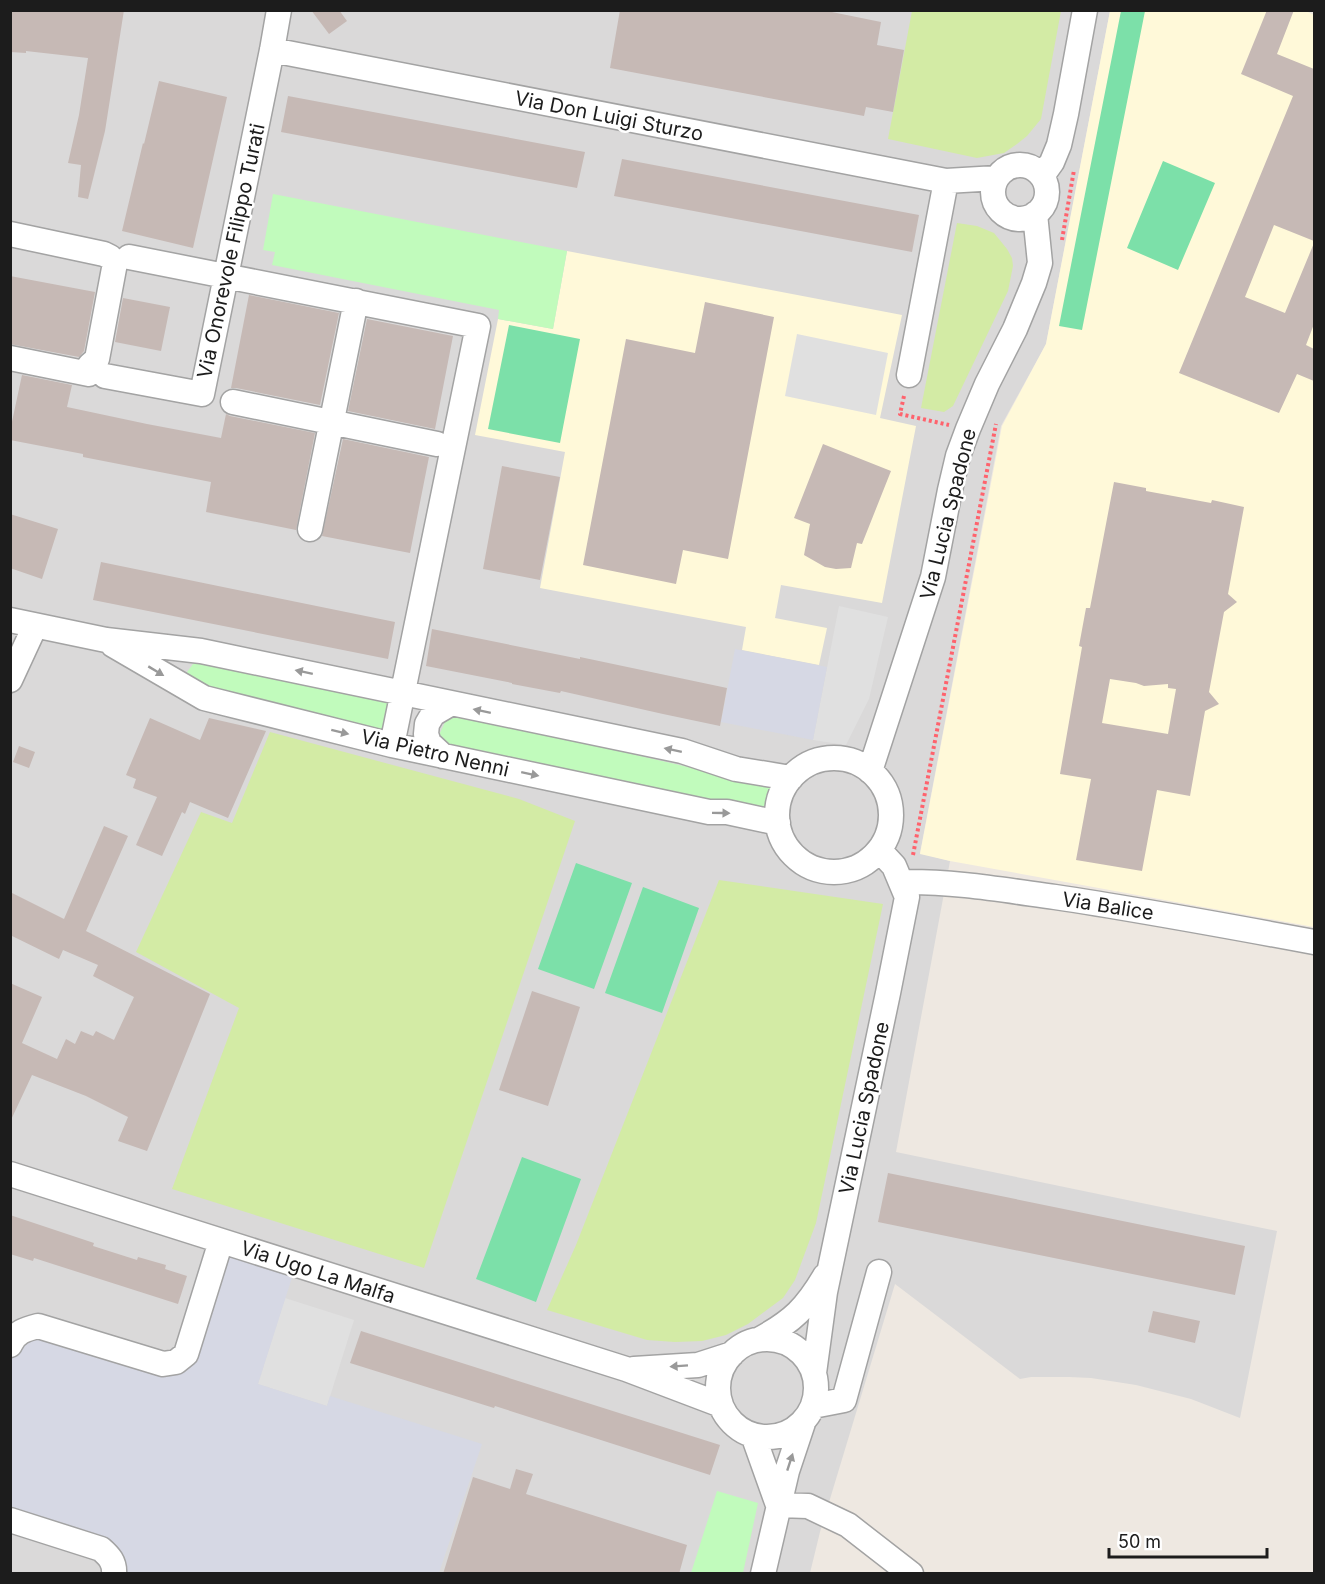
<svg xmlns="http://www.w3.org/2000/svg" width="1325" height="1584" font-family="Inter,sans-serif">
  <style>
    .residential { fill: #dad9d9 }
    .education { fill: #fff9d9 }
    .grass { fill: #d3eba5 }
    .park { fill: #c1fbbc }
    .pitch { fill: #7ce0a9 }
    .parking { fill: #e0e0e0 }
    .plaza { fill: #d6d8e4 }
    .building { fill: #c6b9b5; fill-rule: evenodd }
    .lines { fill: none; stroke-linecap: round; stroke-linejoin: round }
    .minor-casing { stroke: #a3a3a3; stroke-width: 27 }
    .path { stroke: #fe636d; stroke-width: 4; stroke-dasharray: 3 3; stroke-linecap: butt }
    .minor { stroke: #fff; stroke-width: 24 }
    .oneway { fill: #999 }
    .labels { text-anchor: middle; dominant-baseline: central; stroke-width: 5; stroke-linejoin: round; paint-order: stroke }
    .street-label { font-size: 20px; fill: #1c1c1c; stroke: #fff }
  </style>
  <rect width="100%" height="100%" fill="#eee8e1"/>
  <path class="residential" d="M11,11H1110L1046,344L1001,426L920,853L950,861L896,1152L1277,1231L1240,1418L1191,1399L1136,1385L1091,1378L1069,1377H1031L1020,1379L895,1284L820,1532L810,1573L11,1574Z"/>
  <path class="education" d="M1304,10L1314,15V927L950,861L920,854L1002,426L1046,344L1110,11Z
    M567,251L902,315L880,418L916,426L882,603L781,585L775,618L827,628L819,665L742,650L746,627L540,588L565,452L475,435L498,319L553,329Z"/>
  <path class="grass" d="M912,11H1061L1041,119L1027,136L1017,144L1004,153L977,158L888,139Z
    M957,223L977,226L994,233L1007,249L1012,258L1013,266L1008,291L953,406L944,412L921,408Z
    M270,732L519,799L575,821L424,1268L172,1189L239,1008L136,952L201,812L232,823Z
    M719,880L883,904L816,1223L795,1280L783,1298L748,1324L726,1335L702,1341L675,1342L647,1340L547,1310L576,1245Z"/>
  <path class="park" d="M273,194L567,251L553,329L498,319L499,310L272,265L275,252L263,250Z
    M206,661L391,700L382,732L200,686L190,681L187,672L193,664Z
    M457,715L484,720L775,787L764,811L444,749L439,735L445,722Z
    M717,1491L758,1503L743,1573H691Z"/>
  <path class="pitch" d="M1121,11H1145L1082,330L1059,326Z
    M1163,161L1215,183L1178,270L1127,248Z
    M509,325L580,339L560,443L488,429Z
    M576,863L632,883L594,989L538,969Z
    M643,887L699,908L662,1013L605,993Z
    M522,1157L581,1179L536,1302L476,1279Z"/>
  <path class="parking" d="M797,334L888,353L876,415L785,396Z
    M839,606L888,617L869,699L846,745L813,740Z
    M285,1298L354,1320L327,1406L258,1384Z"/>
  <path class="plaza" d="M735,649L827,667L813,740L721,722Z
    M221,1241L296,1265L258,1384L327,1406L330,1396L482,1444L439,1573H114L111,1559L11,1520L10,1345L23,1330L176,1362Z"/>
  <path class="building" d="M10,10H124L105,131L88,199L78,197L81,165L68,163L79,115L88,58L26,51V53L10,52Z
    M311,10H339L347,21L329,34Z
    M620,10H822L881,22L877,45L904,50L893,112L866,107L864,116L610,68Z
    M1267,10H1294L1277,54L1314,69V241L1274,225L1245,297L1285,313L1314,243V324L1306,345L1314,349V381L1297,374L1279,413L1179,373L1293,96L1241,74Z
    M159,81L227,97L193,248L122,231L143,143L144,144Z
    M288,96L585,152L577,188L281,132Z
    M622,159L919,215L912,252L614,196Z
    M10,276L95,292L84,351L79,357L10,344Z
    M249,295L339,313L320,405L236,388H231Z
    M123,298L170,307L161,351L115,342Z
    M705,302L774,317L728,559L683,550L676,584L583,565L626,339L695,353Z
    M367,319L453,336L435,429L348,411Z
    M22,375L72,385L67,407L147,424L221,438L226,414L230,416L315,433L296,530L206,512L211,482L83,457V454L10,440V431Z
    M343,439L429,457L410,553L322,536Z
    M823,444L891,471L862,544L857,543L851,568L836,569L825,567L804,555L810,524L794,518Z
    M502,466L560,477L540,580L483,569Z
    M1114,482L1146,488V491L1211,503L1212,500L1244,507L1228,594L1237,602L1224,612L1209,692L1219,704L1205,711L1190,796L1157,790L1142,871L1076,860L1091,779L1060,774L1082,647L1079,646L1086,608H1090ZM1110,679L1136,683L1144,686L1168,684V688L1176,689L1168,734L1102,723Z
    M10,514L58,529L42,579L10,568Z
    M101,562L395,622L388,659L93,600Z
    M432,629L580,659V657L727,688L720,726L663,714L561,691L560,693L512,684V683L426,666Z
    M150,718L200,740L209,718L266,731L228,818L190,802L185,814L182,812L162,856L136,845L157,797L133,788L136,779L126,775Z
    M19,746L35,752L29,768L13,762Z
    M104,826L128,836L86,931L210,994L147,1151L118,1141L128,1117L86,1096L32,1075L10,1122V983L42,997L22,1043L57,1059L66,1039L75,1044L81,1031L93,1036L96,1031L114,1040L134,997L93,976L98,965L63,950L59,959L10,935V892L64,919Z
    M532,991L580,1007L548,1106L499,1090Z
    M888,1173L1245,1246L1235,1295L878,1222Z
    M10,1215L94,1243L93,1246L137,1260L138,1257L166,1265L165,1269L187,1276L178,1304L34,1258L33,1261L10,1254Z
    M1153,1311L1200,1321L1195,1343L1148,1332Z
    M361,1331L720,1445L710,1475L495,1406L494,1408L350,1363Z
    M516,1469L533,1474L526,1494L687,1545L679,1574H443L473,1477L510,1489Z"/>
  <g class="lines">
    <defs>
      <path id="minor" d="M272,50L946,181L997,178
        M993 192a27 27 0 1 1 54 0a27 27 0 1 1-54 0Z
        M1042,176L1052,162L1059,145L1066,114L1085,10
        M10,234L104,254L110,257L115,263L97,359L90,365L89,374L10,358
        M129,257L478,326L392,745
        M909,375L946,181
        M105,376L202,394L272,50L279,10
        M233,402L437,444
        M310,529L356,301
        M10,620L106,640L201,651L682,751L736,769L791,778
        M113,645L204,698L392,745L709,812H727L778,823
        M10,680L35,626
        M443,756L429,743L426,734L427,724L433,714L450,704
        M777 815a57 57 0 1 1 114 0a57 57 0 1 1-114 0Z
        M870,771L933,577L950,490L958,456L968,429L987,384L1015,329L1034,283L1040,263L1035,214
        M901,882C952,881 1004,890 1055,897C1142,910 1228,926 1314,942
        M10,1174L626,1369L721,1405
        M760,1339C793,1321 806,1308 825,1276
        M718 1388a49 49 0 1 1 98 0a49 49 0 1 1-98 0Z
        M10,1345C15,1332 26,1329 38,1326L163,1364L176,1362L186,1354L221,1241
        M634,1369L698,1365L732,1354
        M814,1373L825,1292L888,993L907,897L894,866L881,852
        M813,1406L844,1400L879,1272
        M753,1435L778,1505
        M778,1505L808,1506L848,1525L911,1574
        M10,1520L101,1549C109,1556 115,1562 114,1574
        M763,1574L787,1471L804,1420"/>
    </defs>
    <use href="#minor" class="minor-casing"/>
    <path class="path" d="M1062,240L1074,170
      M904,396L900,414L949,425
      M913,855L996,424"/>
    <use href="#minor" class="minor"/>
  </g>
  <defs><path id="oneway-solid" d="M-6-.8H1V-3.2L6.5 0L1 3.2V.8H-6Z" transform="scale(1.5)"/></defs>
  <g class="oneway">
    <use href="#oneway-solid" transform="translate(156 671) rotate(31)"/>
    <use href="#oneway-solid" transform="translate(304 672) rotate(-168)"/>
    <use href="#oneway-solid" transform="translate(482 711) rotate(-168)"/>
    <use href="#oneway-solid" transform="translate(340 732) rotate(14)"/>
    <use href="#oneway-solid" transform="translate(673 750) rotate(-168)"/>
    <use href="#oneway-solid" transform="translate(530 774) rotate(12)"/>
    <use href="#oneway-solid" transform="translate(721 813) rotate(1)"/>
    <use href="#oneway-solid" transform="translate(679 1366) rotate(176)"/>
    <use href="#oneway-solid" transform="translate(790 1462) rotate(-72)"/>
  </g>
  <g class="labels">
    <g class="street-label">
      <text transform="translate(609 116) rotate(11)">Via Don Luigi Sturzo</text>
      <text transform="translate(231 251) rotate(-78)">Via Onorevole Filippo Turati</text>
      <text transform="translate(948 514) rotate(-76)">Via Lucia Spadone</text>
      <text transform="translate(435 753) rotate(13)">Via Pietro Nenni</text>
      <text transform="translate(1108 906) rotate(9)">Via Balice</text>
      <text transform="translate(864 1108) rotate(-78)">Via Lucia Spadone</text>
      <text transform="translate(318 1272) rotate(18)">Via Ugo La Malfa</text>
    </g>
  </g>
  <rect width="1325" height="1584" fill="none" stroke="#1c1c1c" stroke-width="24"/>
  <path d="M1109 1548v9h158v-9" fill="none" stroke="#1c1c1c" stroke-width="3"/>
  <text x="1118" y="1548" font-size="18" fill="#1c1c1c" stroke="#ffffff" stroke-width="4.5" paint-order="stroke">50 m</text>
</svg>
